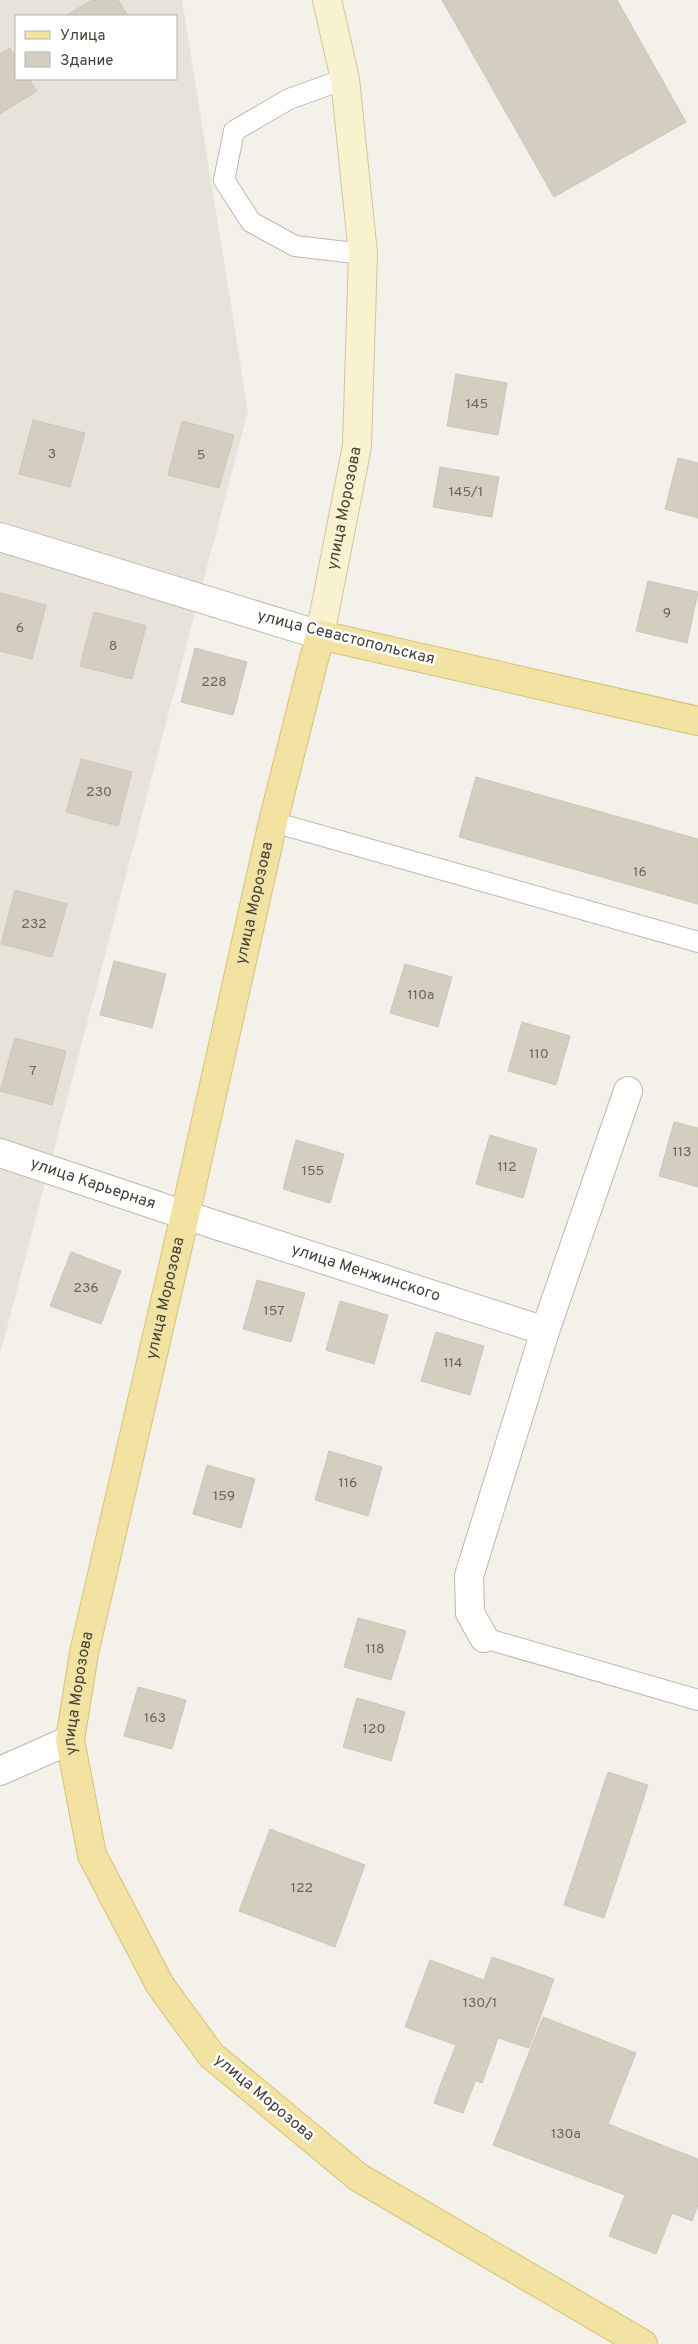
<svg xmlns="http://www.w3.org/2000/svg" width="698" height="2344" font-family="Overpass,sans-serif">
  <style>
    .residential { fill: #e7e3d9; fill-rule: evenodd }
    .building { fill: #d4cec1; stroke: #cec6b5 }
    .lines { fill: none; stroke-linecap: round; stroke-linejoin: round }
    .lane-casing { stroke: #beb9ae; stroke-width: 22 }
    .street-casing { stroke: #beb9ae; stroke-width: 30 }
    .secondary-casing { stroke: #cec69f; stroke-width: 30 }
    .primary-casing { stroke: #d7c174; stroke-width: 30 }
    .lane { stroke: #fff; stroke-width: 20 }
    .street { stroke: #fff; stroke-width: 28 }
    .secondary { stroke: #f9f2cf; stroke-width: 28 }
    .primary { stroke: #f3e3a3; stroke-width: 28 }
    .labels { text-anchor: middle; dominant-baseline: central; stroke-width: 5; stroke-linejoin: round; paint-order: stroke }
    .number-label { font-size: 14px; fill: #6a655b }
    .street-label { font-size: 16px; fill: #464239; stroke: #fff }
  </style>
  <rect width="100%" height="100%" fill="#f3f1ea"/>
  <path class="residential" d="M0,0H182L248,411L0,1354ZM16,16H176V79H16Z"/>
  <path class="building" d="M92,0H118L128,16H65Z
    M442,0H617L686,122L554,197Z
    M10,48L16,57V79H29L37,91L0,114V54Z
    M456,374L507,383L498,435L447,426Z
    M33,420L85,433L70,487L19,474Z
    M182,421L234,435L219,488L168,475Z
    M678,458L698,463V518L665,509Z
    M440,467L499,477L492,517L433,507Z
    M648,581L698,592L687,643L636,631Z
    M0,593L46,605L32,659L0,651Z
    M94,612L146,626L132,679L80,666Z
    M195,648L247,662L233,715L181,702Z
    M81,759L132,772L118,826L66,812Z
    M476,777L698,839V904L459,837Z
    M15,890L67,904L52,957L1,944Z
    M114,961L166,974L152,1028L100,1015Z
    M405,964L452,977L438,1027L390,1013Z
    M522,1022L570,1036L556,1085L508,1071Z
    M15,1038L66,1051L52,1105L0,1091Z
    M674,1122L698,1128V1187L659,1176Z
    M490,1135L537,1149L523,1198L476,1184Z
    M296,1140L344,1154L330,1203L283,1189Z
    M71,1252L121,1271L101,1324L50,1306Z
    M257,1280L305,1293L291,1342L243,1329Z
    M340,1301L388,1315L374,1364L326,1350Z
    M436,1332L484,1346L470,1395L421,1381Z
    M329,1451L382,1467L368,1516L315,1500Z
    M207,1465L255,1479L241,1528L193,1514Z
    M358,1618L406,1631L391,1680L344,1667Z
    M138,1687L186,1700L172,1749L124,1736Z
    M357,1698L405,1712L391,1761L343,1747Z
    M608,1772L648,1785L604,1918L564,1905Z
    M270,1829L365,1865L335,1947L239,1911Z
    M492,1957L554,1979L529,2048L498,2038L482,2083L446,2071L456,2045L405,2027L430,1960L484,1980Z
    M543,2017L636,2053L608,2124L698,2159V2205L692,2221L672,2213L656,2254L609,2236L625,2195L493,2145Z
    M445,2072L475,2082L463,2113L434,2103Z"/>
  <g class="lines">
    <defs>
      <path id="lane" d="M345,79L289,99L234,131L224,180L251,222L295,246L363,254
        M273,822L698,942
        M484,1638L698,1700"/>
      <g id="street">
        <path d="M0,537L320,635"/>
        <path id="s1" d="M0,1153L185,1215L545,1331"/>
        <path d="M484,1638L470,1613L469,1576L545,1331L628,1091"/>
        <path d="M0,1771L70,1740"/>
      </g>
      <g id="secondary">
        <path id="s2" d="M320,635L357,446L363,254L345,79L327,0"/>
      </g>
      <g id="primary">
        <path id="s3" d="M643,2344L358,2177L211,2055L160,1985L92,1855L70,1740L84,1653L185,1215L273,822L320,635L698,721"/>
      </g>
    </defs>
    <use href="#lane" class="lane-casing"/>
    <use href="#street" class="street-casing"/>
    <use href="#secondary" class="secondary-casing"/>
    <use href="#primary" class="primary-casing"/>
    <use href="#lane" class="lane"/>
    <use href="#street" class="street"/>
    <use href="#secondary" class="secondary"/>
    <use href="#primary" class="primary"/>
  </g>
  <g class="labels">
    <g class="number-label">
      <text x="477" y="404">145</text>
      <text x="52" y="454">3</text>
      <text x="201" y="455">5</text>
      <text x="466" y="492">145/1</text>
      <text x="667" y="613">9</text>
      <text x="20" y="628">6</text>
      <text x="113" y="646">8</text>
      <text x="214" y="682">228</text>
      <text x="99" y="792">230</text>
      <text x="640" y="872">16</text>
      <text x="34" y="924">232</text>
      <text x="421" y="995">110а</text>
      <text x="539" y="1054">110</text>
      <text x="33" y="1071">7</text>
      <text x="682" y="1152">113</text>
      <text x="507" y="1167">112</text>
      <text x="313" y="1171">155</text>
      <text x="86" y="1288">236</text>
      <text x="274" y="1311">157</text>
      <text x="453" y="1363">114</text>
      <text x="348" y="1483">116</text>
      <text x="224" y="1496">159</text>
      <text x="375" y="1649">118</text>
      <text x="155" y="1718">163</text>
      <text x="374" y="1729">120</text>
      <text x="302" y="1888">122</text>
      <text x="480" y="2003">130/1</text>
      <text x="566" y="2134">130а</text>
    </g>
    <g class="street-label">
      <text stroke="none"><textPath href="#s2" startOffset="129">улица Морозова</textPath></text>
      <text transform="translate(346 638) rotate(14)">улица Севастопольская</text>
      <text stroke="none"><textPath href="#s3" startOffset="1729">улица Морозова</textPath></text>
      <text stroke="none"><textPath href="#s1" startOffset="98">улица Карьерная</textPath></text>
      <text stroke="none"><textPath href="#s1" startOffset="385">улица Менжинского</textPath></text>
      <text stroke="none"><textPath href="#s3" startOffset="1324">улица Морозова</textPath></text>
      <text stroke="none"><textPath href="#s3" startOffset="919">улица Морозова</textPath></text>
      <text transform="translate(264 2098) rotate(40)">улица Морозова</text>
    </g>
  </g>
  <rect x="15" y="15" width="162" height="65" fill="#ffffff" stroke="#b5b3b0"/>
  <rect x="25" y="31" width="25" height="8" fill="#f3e3a3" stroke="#b5b3b0"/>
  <text x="60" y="40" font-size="15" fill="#464239">Улица</text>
  <rect x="25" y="52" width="25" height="15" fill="#d4cec1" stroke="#b5b3b0"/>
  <text x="60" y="65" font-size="15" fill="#464239">Здание</text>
</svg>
